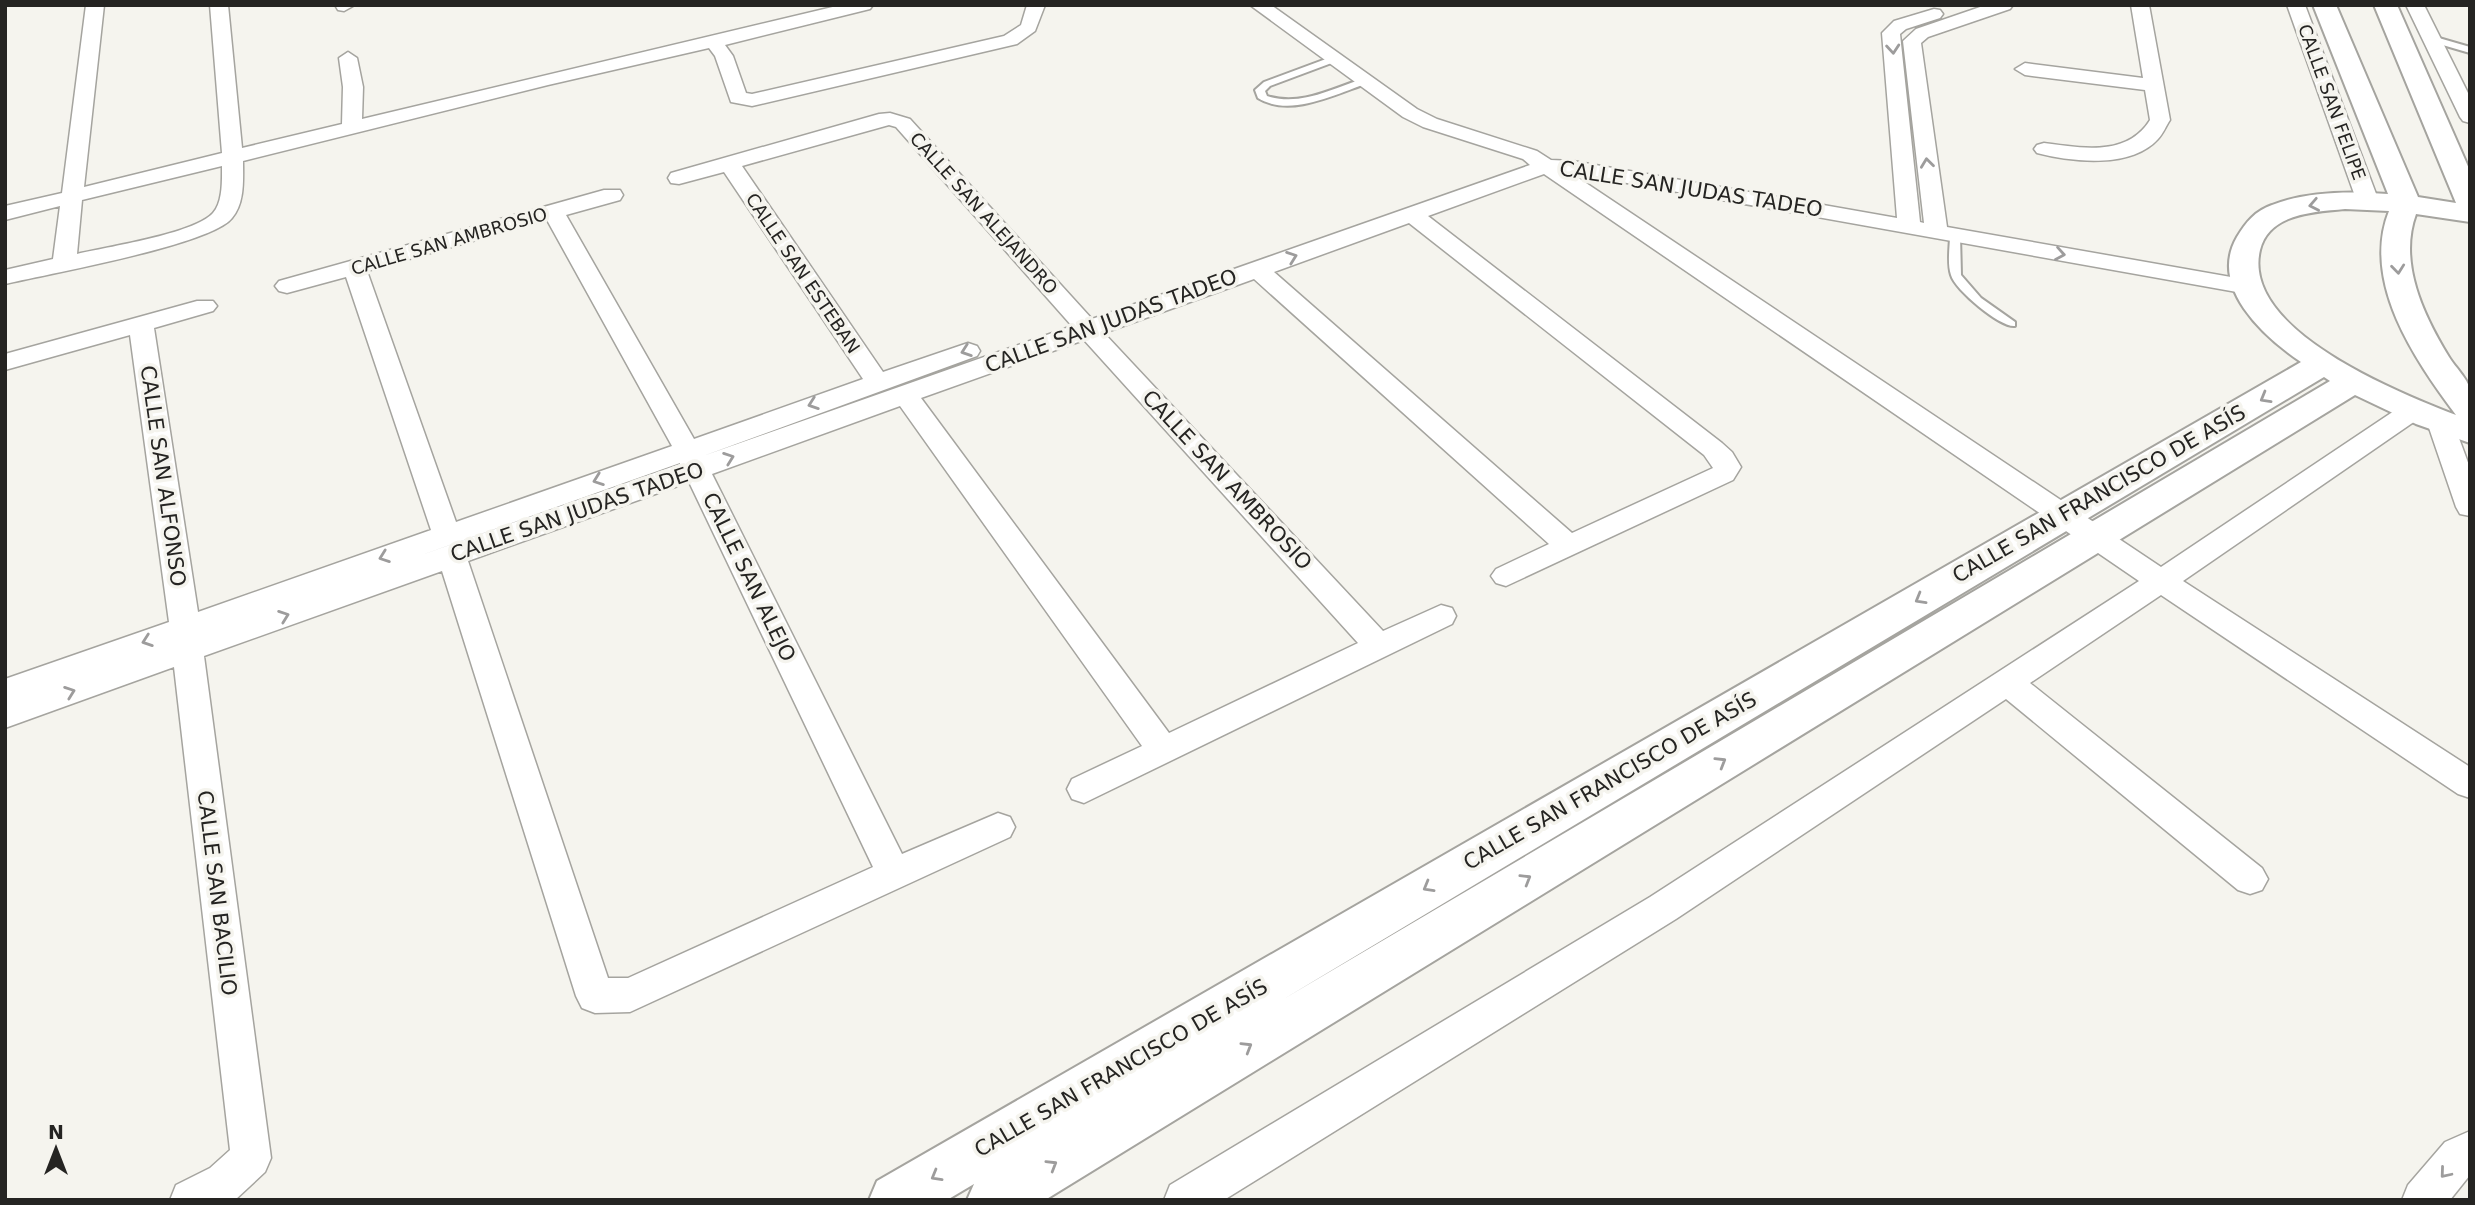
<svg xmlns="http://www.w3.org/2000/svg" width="2475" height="1205" font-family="'DejaVu Sans',sans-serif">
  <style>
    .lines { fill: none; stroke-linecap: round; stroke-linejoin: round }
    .lane-casing { stroke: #a5a49f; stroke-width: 4 }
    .street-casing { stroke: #a5a49f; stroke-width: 3 }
    .secondary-casing { stroke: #a5a49f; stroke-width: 4 }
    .lane { fill: #fff; fill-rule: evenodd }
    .street { fill: #fff; fill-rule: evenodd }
    .secondary { fill: #fff; fill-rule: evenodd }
    .oneway { stroke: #9d9c9c }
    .labels { text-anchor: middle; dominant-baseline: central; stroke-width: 7; stroke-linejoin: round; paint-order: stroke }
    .far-street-label { font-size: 18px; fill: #252422; stroke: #f5f4ee }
    .street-label { font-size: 21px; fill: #252422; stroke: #f5f4ee }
  </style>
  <rect width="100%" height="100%" fill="#f5f4ee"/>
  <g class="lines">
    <defs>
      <path id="lane" d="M2432,36L2470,47V53L2429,41V37Z
        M1334,56L1337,57V61L1270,86L1265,91L1267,96C1301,107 1333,88 1365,78L1370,81L1368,83C1336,94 1290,118 1258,98L1255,90L1264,82Z
        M1955,232L1960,235L1961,275L1981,298L2015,322V326C2001,328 1955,290 1951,275C1947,263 1950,247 1950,235Z"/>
      <path id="street" d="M86,5H104L84,187L222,153L210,5H228L242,148L342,124L343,87L339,58L348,52L357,58L363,87L362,119L841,5H873L870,9L725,45L733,56L746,93L752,94L1004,36L1021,25L1027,5H1045L1035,31L1017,44L752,106L731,102L715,56L709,48L548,85L243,161C243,179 245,203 232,218C211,245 47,274 5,284V270L53,259L60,206L5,220V206L62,193ZM222,166C222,180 223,202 213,213C194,234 106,247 77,254L82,200Z
        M335,5H353V6L344,11L338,10Z
        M1250,5H1271L1417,109L1437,119L1537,151L1551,160L1573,161L1897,218L1882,33L1894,21L1934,9L1940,10L1943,14L1940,18L1906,29L1900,34L1920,222L1924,223L1903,41L1916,29L1986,5H2013L2010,9L1928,37L1921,43L1947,227L2248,280L2256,282L2260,287L2256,292L2248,294L1571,173L2161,567L2403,405L2412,403L2421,405L2425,411L2421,417L2183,581L2470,767V798L2458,794L2161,595L2030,683L2262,868L2268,879L2262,890L2250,894L2238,890L2006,699L1676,919L1224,1200H1164L1170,1185L1650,897L2139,581L1544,174L1428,216L1722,443L1732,452L1741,467L1733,480L1506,586L1496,583L1491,576L1496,569L1549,544L1254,279L1104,333L1383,631L1441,605L1452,608L1456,616L1452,624L1084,803L1072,799L1067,789L1072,779L1142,746L900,406L712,474L902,854L998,813L1010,817L1015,827L1010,837L630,1012L595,1013L582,1008L576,996L442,571L204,656L271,1158L265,1172L235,1200H170L176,1185L210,1168L230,1150L174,667L5,728V679L169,622L130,335L5,370V354L197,301H213L217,306L213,311L154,328L198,612L431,530L346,277L287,293L279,291L275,286L279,281L604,190H620L623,195L620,200L566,215L694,439L863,379L724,172L679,184L671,183L668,178L671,173L879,114L890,113L910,119L1092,319L1530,165L1523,159L1423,127L1403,117ZM889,125L896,127L1072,326L703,456L977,356L980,351L977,346L968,343L883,372L742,166ZM547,220L672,446L456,522L367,271ZM1409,223L1704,455L1713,468L1572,533L1274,272ZM1084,340L1358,643L1169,733L921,398ZM680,463V464L413,558ZM689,482L873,867L628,978H608L468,561Z
        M2131,5H2149L2170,120C2166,126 2163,134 2158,139C2131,169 2072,162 2037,153L2034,149L2037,145L2044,143C2082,148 2127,157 2150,120L2145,90L2025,75L2015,69L2025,63L2143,78Z
        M2287,5H2305L2378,199L2375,204H2359L2356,199Z
        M2406,5H2424L2470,97V123L2463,121L2460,117Z
        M2440,414L2449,416L2453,422L2470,468V516L2460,514L2456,507L2427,422L2431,416Z
        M2470,1131V1175L2450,1200H2402L2408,1185L2445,1142Z"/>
      <path id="secondary" d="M2313,5H2336L2418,197L2456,203L2374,5H2397L2470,171V222L2416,214C2398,263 2424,316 2449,357C2455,367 2467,378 2470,389C2474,404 2470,427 2470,443L2416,424L2355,395L1045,1200H967L974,1184L947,1200H869L877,1181L2301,362C2264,337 2208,287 2237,237C2246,222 2255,211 2272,205C2307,191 2351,191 2388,194ZM2345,209L2389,211C2361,282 2415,360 2456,415C2399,393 2241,330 2260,250C2269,213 2315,212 2345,209ZM2324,377L2330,381L1282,1000Z"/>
    </defs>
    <use href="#lane" class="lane-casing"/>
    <use href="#street" class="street-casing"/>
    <use href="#secondary" class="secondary-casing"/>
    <use href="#lane" class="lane"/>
    <use href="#street" class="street"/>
    <use href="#secondary" class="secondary"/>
  </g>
  <defs><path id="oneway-chevron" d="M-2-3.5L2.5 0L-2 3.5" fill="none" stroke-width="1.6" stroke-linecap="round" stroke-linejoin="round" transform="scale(1.75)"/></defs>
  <g class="oneway">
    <use href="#oneway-chevron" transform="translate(1893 49) rotate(85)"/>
    <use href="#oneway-chevron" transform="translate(1927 163) rotate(-97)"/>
    <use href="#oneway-chevron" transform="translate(2314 205) rotate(169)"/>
    <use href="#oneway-chevron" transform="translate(2060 254) rotate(10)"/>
    <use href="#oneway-chevron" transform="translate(1292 257) rotate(-20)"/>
    <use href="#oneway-chevron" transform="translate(2398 269) rotate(84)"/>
    <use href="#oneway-chevron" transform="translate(966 351) rotate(161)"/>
    <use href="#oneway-chevron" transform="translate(2265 398) rotate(150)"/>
    <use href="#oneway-chevron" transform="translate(813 404) rotate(161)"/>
    <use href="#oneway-chevron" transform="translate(729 458) rotate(-20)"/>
    <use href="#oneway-chevron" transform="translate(598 480) rotate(160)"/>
    <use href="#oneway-chevron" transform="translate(384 557) rotate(160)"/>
    <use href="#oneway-chevron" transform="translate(1920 599) rotate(150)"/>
    <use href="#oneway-chevron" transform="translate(284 616) rotate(-20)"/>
    <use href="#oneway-chevron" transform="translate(147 641) rotate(161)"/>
    <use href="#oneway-chevron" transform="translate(70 692) rotate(-20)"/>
    <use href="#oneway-chevron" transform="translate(1721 762) rotate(-31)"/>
    <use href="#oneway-chevron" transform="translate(1526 879) rotate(-31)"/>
    <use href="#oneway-chevron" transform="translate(1428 887) rotate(150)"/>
    <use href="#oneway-chevron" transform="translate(1247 1047) rotate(-31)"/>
    <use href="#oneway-chevron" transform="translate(1052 1165) rotate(-31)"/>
    <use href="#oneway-chevron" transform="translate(2445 1173) rotate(130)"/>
    <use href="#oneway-chevron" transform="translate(936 1176) rotate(150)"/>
  </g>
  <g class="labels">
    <g class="far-street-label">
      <text transform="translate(2332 102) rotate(70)">CALLE SAN FELIPE</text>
      <text transform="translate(984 213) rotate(48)">CALLE SAN ALEJANDRO</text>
      <text transform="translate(449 241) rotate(-16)">CALLE SAN AMBROSIO</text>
      <text transform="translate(803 273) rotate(56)">CALLE SAN ESTEBAN</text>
    </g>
    <g class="street-label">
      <text transform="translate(1691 189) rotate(9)">CALLE SAN JUDAS TADEO</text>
      <text transform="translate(1111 321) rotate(-20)">CALLE SAN JUDAS TADEO</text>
      <text transform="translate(163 476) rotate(82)">CALLE SAN ALFONSO</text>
      <text transform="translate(1227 480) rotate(47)">CALLE SAN AMBROSIO</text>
      <text transform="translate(2099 494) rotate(-30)">CALLE SAN FRANCISCO DE ASÍS</text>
      <text transform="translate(577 512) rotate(-19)">CALLE SAN JUDAS TADEO</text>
      <text transform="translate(749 577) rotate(64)">CALLE SAN ALEJO</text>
      <text transform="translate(1610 781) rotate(-30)">CALLE SAN FRANCISCO DE ASÍS</text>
      <text transform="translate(217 893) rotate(83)">CALLE SAN BACILIO</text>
      <text transform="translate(1121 1068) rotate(-30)">CALLE SAN FRANCISCO DE ASÍS</text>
    </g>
  </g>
  <rect width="2475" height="1205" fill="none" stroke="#252422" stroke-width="14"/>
  <g transform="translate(56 1149)" stroke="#f5f4ee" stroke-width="5" paint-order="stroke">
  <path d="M0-5L12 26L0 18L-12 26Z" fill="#252422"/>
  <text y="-10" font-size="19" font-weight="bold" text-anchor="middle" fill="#252422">N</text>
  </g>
</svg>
